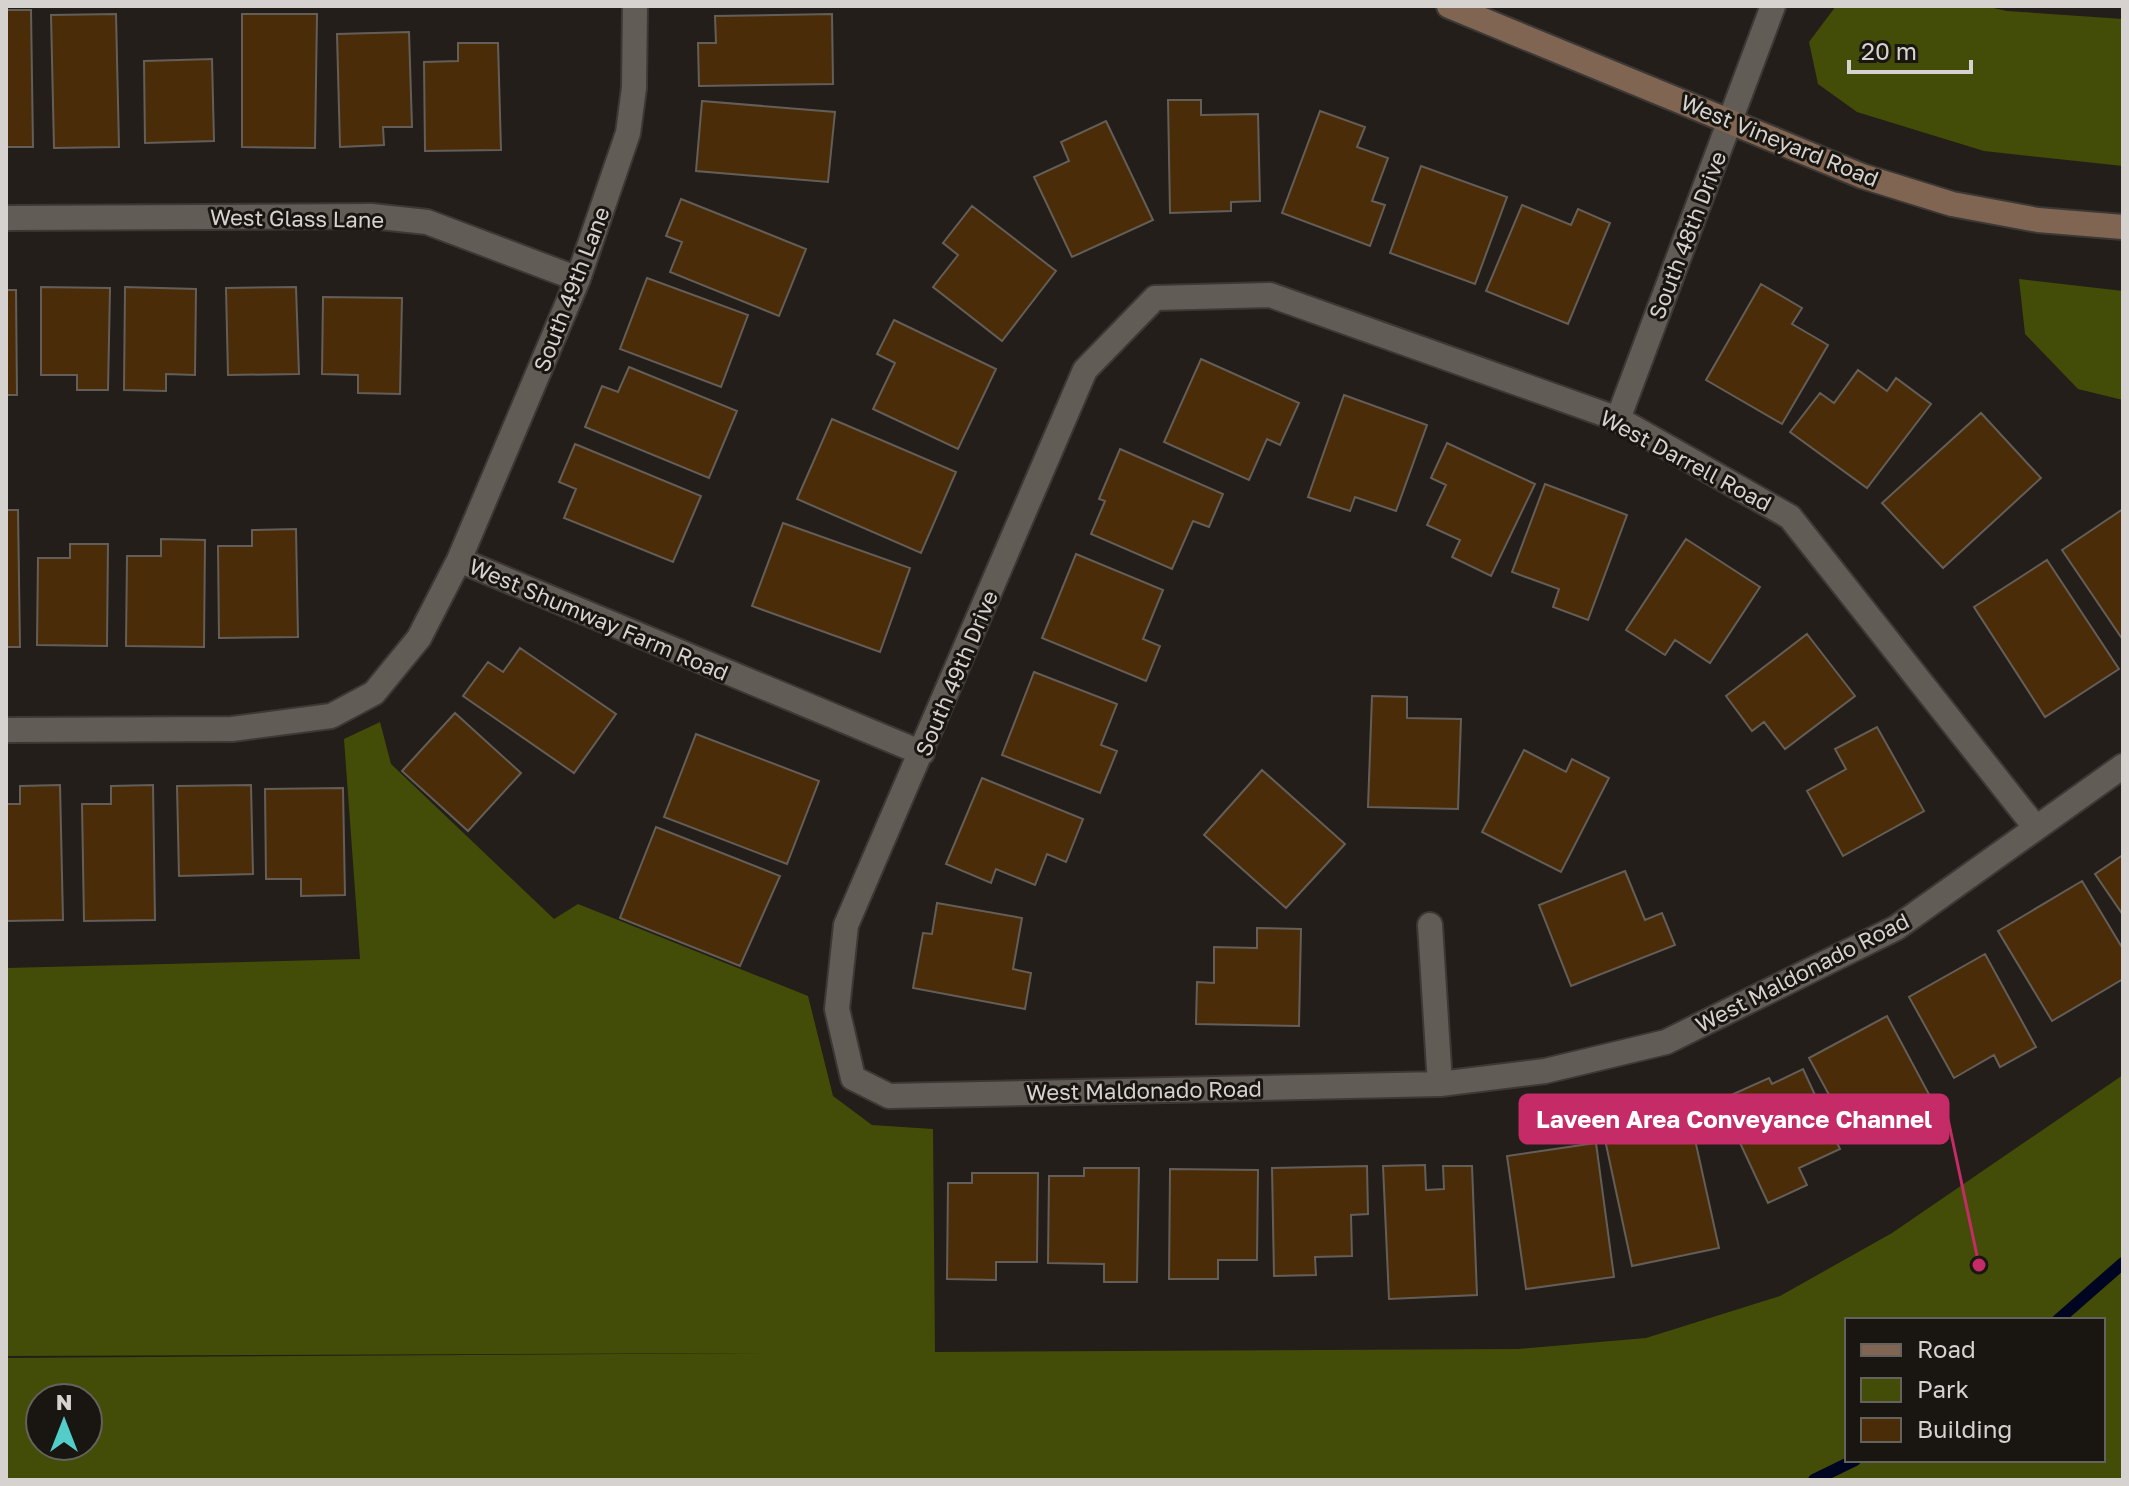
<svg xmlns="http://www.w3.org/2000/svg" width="2129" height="1486" font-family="'Golos Text',sans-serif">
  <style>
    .green { fill: #434d08; fill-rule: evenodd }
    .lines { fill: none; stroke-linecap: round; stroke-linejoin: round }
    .stream { stroke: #000621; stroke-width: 12 }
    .building { fill: #4b2c08; stroke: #645e59; stroke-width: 2 }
    .street-casing { stroke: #3c3835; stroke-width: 28 }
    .secondary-casing { stroke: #3c3835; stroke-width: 28 }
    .street { stroke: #625c56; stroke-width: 24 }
    .secondary { stroke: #806552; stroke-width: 24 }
    .labels { text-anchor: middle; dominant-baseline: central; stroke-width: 6; stroke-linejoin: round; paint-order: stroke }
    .street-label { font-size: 22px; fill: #d6d2cf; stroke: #191510 }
    .leader { fill: none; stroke: #c42b67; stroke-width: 3 }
    .callout-dot { fill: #c42b67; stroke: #191510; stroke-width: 3 }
    .callout { fill: #c42b67; stroke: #c42b67; stroke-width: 3 }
    .callout-label { font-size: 24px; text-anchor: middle; font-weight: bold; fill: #fff }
  </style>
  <rect width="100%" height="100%" fill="#231e19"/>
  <path class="green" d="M1836,6H1984L2007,11L2123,19V166L1984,151L1857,112L1818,84L1809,42Z
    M2019,279L2123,291V400L2078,389L2025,334Z
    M380,722L391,764L554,919L578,904L808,996L833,1096L872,1125L933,1129L935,1352L1518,1349L1646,1338L1780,1296L1892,1233L2123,1075V1480H6V1358L767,1353L6,1356V968L360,959L344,739ZM1847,1320H2103V1460H1847ZM40,1398H88V1446H40Z"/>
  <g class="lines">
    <path class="stream" d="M2058,1320L2123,1263
      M1814,1480L1855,1460"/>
  </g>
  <path class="building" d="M6,10H31L33,147H6Z
    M116,14L119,147L54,148L51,15Z
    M242,14H317L315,148L242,147Z
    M832,14L833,84L699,86L698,43H716L715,16Z
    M409,32L412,127H383L384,145L340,147L337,34Z
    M458,43H498L501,150L425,151L424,62L458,61Z
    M212,59L214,141L145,143L144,61Z
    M1168,100H1201V115L1258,114L1260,201L1231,202V211L1170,213Z
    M702,101L835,112L828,182L696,171Z
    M1320,111L1365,127L1357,147L1388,158L1372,201L1385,205L1370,246L1282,213Z
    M1106,121L1153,220L1072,257L1034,177L1069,161L1061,142Z
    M1421,166L1507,197L1475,284L1390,253Z
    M681,199L806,249L779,316L670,272L682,242L666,236Z
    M1522,205L1571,225L1578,209L1610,223L1568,324L1486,291Z
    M972,206L1056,271L1002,341L933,287L958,255L943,243Z
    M647,278L748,315L721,387L620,349Z
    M1761,284L1802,308L1792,324L1828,345L1782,424L1706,380Z
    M41,287L110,288L108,390H77V375H41Z
    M125,287L196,289L195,375L166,374V391L124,390Z
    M296,287L299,374L228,375L226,288Z
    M6,290H16L17,395H6Z
    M323,297L402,298L400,394L358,393V375L322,374Z
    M894,320L996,369L958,449L873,409L895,363L877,354Z
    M1201,359L1299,403L1280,445L1267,439L1249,480L1164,442Z
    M629,367L737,411L709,478L585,427L602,386L618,392Z
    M1858,370L1887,391L1896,378L1931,404L1867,488L1790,432L1820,393L1834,403Z
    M1344,395L1427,425L1396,511L1355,497L1350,511L1308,497Z
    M1981,413L2041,478L1943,568L1882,503Z
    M832,419L956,472L921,553L797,499Z
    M1447,443L1535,484L1491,576L1452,557L1460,540L1427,525L1446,485L1431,478Z
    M575,444L701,496L673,562L564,518L576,489L559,482Z
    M1120,449L1223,494L1209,527L1193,521L1172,569L1091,534L1105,501L1099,499Z
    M1545,484L1627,515L1588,620L1553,607L1559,589L1512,572Z
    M2123,509V640L2062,550Z
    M6,510H18L20,647H6Z
    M783,523L910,568L880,652L752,606Z
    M296,529L298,637L219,638L218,546H252V530Z
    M161,539L205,540L204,647L126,646L127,556H161Z
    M1686,539L1760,587L1710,663L1675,640L1665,655L1626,630Z
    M70,544H108L107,646L37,645L38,558H70Z
    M1076,554L1163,590L1143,639L1160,646L1146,681L1042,638Z
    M2047,560L2119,669L2045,717L1974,607Z
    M1807,634L1855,696L1785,749L1764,722L1752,731L1726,696Z
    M520,648L616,714L574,773L463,696L488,662L503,672Z
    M1034,672L1117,704L1101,745L1117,751L1100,793L1002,755Z
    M1372,696L1407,697V718L1461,719L1458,809L1368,807Z
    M455,713L521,773L468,831L402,771Z
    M1877,727L1924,811L1843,856L1807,791L1846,769L1835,749Z
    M696,734L819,781L787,864L664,817Z
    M1524,750L1566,772L1572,759L1609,778L1561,872L1482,832Z
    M1262,770L1345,844L1286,908L1204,835Z
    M982,778L1083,819L1066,862L1047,854L1035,885L996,869L991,883L946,864Z
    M60,785L63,920L6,921V804H20V786Z
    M153,785L155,920L84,921L82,804H111V786Z
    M251,785L253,874L179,876L177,786Z
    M343,788L345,895L301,896V879H266L265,789Z
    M656,827L780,876L740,966L620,918Z
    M2123,855V915L2095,874Z
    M1625,871L1645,920L1662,913L1675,945L1571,986L1539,905Z
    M2082,881L2123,949V979L2052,1021L1998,931Z
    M937,903L1022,918L1013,969L1031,973L1025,1009L913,988L923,933L932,934Z
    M1257,928L1301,929L1299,1026L1196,1024L1197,982L1214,983V947L1257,948Z
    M1985,954L2036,1047L2000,1067L1994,1055L1954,1078L1909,997Z
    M1887,1016L1939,1113L1900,1134L1892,1120L1854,1141L1809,1058Z
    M1803,1069L1840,1149L1799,1168L1807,1185L1768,1203L1720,1100L1769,1078L1772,1084Z
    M1690,1117L1719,1248L1632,1266L1604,1135Z
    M1596,1143L1614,1277L1526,1289L1507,1156Z
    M1425,1165L1426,1190L1444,1189L1443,1166H1472L1477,1295L1389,1299L1383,1166Z
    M1367,1166L1368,1214L1351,1215L1352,1256L1315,1257L1316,1275L1274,1276L1272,1168Z
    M1084,1168H1139L1137,1282H1104V1264L1048,1263L1049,1176H1084Z
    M1170,1169L1258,1170L1257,1260H1218V1279H1169Z
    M972,1173H1038L1037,1262H996V1280L947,1279L948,1183H972Z"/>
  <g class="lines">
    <defs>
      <path id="street" d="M6,218L371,216L427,222L578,279
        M1618,419L1773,6
        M459,560L922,753
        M6,730L232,729L331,716L374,693L419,638L459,560L578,279L628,133L634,88L635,6
        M2036,828L1790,517L1618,419L1270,295L1155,298L1085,370L846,925L837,1009L853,1078L889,1096L1440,1084L1545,1071L1666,1042L1896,928L2123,766
        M1430,925L1440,1084"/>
      <path id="secondary" d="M1449,6L1862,176L1952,204L2038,220L2123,227"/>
    </defs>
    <use href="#street" class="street-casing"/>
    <use href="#secondary" class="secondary-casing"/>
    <use href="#street" class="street"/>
    <use href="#secondary" class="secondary"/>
  </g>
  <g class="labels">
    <g class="street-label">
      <text transform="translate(1780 140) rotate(22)">West Vineyard Road</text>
      <text transform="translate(297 218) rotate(1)">West Glass Lane</text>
      <text transform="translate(1687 235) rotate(-69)">South 48th Drive</text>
      <text transform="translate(571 289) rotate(-69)">South 49th Lane</text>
      <text transform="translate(1686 460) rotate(28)">West Darrell Road</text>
      <text transform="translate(599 619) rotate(23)">West Shumway Farm Road</text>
      <text transform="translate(956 673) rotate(-67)">South 49th Drive</text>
      <text transform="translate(1802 972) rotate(-27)">West Maldonado Road</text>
      <text transform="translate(1144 1090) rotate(-1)">West Maldonado Road</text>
    </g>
  </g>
  <path class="leader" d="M1979 1265L1948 1119"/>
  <circle class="callout-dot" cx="1979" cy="1265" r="8"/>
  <rect class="callout" x="1520" y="1095" width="428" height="48" rx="8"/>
  <g class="callout-label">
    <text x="1734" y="1128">Laveen Area Conveyance Channel</text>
  </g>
  <rect width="2129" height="1486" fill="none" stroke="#d6d2cf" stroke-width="16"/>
  <rect x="1845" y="1318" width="260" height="144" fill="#191510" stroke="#65615c" stroke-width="2"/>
  <rect x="1861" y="1344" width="40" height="12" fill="#806552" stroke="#65615c" stroke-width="2"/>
  <text x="1917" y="1358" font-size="24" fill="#d6d2cf">Road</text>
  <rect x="1861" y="1378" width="40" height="24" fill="#434d08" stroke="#65615c" stroke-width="2"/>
  <text x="1917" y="1398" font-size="24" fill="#d6d2cf">Park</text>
  <rect x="1861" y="1418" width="40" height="24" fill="#4b2c08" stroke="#65615c" stroke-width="2"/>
  <text x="1917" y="1438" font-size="24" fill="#d6d2cf">Building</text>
  <g transform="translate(64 1422)"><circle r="38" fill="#191510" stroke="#65615c" stroke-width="2"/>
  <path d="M0-6L14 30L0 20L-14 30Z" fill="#53cdca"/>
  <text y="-12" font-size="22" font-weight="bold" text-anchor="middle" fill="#d6d2cf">N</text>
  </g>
  <path d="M1849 60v12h122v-12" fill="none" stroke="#d6d2cf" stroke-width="4"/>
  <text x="1861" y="60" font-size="24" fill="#d6d2cf" stroke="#191510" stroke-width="6" paint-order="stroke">20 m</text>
</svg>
